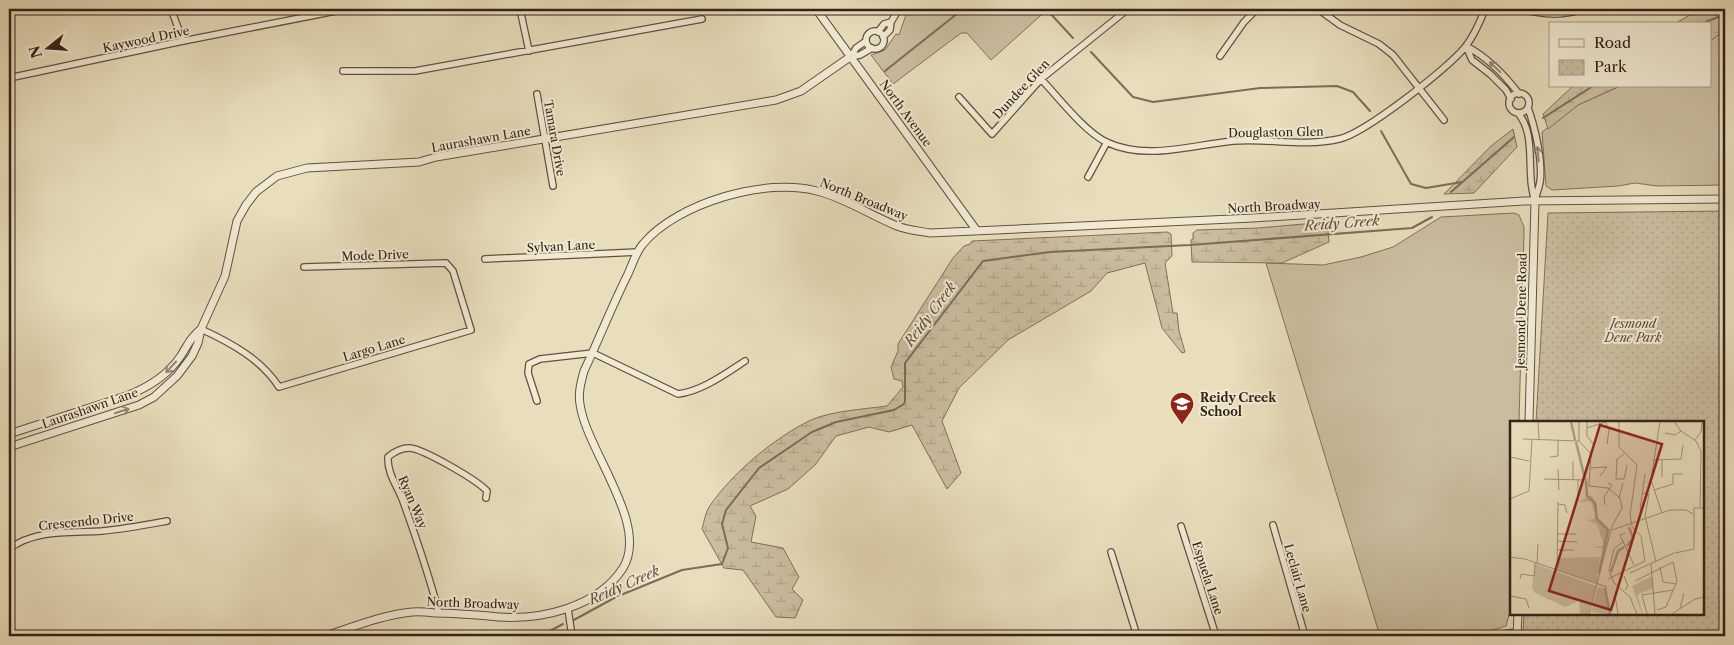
<svg xmlns="http://www.w3.org/2000/svg" width="1734" height="645" font-family="'Libre Caslon Text',serif">
  <style>
    .grass { fill: #cabea0; stroke: #80705c }
    .wetland { fill: url(#wetland-marsh); stroke: #80705c }
    .park { fill: url(#park-dots); stroke: #80705c }
    .lines { fill: none; stroke-linecap: round; stroke-linejoin: round }
    .stream { stroke: #7c6c59; stroke-width: 2 }
    .minor-casing { stroke: #625141; stroke-width: 8 }
    .tertiary-casing { stroke: #625141; stroke-width: 9 }
    .minor { stroke: #f0ead3; stroke-width: 5.5 }
    .tertiary { stroke: #f0ead3; stroke-width: 7 }
    .oneway { stroke: #928676 }
    .labels { text-anchor: middle; dominant-baseline: central; stroke-width: 4; stroke-linejoin: round; paint-order: stroke }
    .street-label { font-size: 12px; fill: #352218; stroke: #f0ead3 }
    .park-label { font-size: 12px; font-style: italic; fill: #5a493a; stroke: #f0ead3 }
    .poi-label { font-size: 12px; font-weight: bold; fill: #352218; stroke: #f0ead3; text-anchor: start }
    .water-label { font-size: 14px; font-style: italic; fill: #5e4d3e; stroke: #f0ead3 }
    .inset-river { fill: none; stroke: #ab9e84; stroke-width: 2.5 }
    .inset-road { fill: none; stroke: #a0937a; stroke-width: 1 }
    .view { fill: #8f2418; fill-opacity: 0.15; stroke: #8f2418; stroke-width: 2.5 }
    .inset-edge { fill: none; stroke: #352218; stroke-width: 2.5 }
  </style>
  <defs>
    <pattern id="wetland-marsh" width="20" height="14" patternUnits="userSpaceOnUse" patternTransform="scale(1.25)"><rect width="20" height="14" fill="#cabea0"/><path d="M1 5h8M5 5V1M11 12h8M15 12V8" fill="none" stroke="#aea389"/></pattern>
    <pattern id="park-dots" width="8" height="8" patternUnits="userSpaceOnUse" patternTransform="scale(1.25)"><rect width="8" height="8" fill="#cabea0"/><path d="M2 2h.1M6 6h.1" fill="none" stroke="#aea389" stroke-width="1.8" stroke-linecap="round"/></pattern>
  </defs>
  <rect width="100%" height="100%" fill="#e8debc"/>
  <filter id="stains"><feTurbulence type="fractalNoise" baseFrequency=".004" numOctaves="4"/><feColorMatrix values="0 0 0 0 .2 0 0 0 0 .09 0 0 0 0 .02 0 0 0 .5 -.17"/></filter>
  <radialGradient id="worn" r=".72"><stop offset=".6" stop-color="#630" stop-opacity="0"/><stop offset="1" stop-color="#630" stop-opacity=".3"/></radialGradient>
  <path class="grass" d="M908,9H1048L991,60L967,33H961L893,84L871,55L885,50L896,34L899,35Z
    M1725,30V185L1657,186L1635,183L1618,186L1552,190L1546,186L1542,132L1578,105L1620,86H1710V41Z
    M1514,213L1519,215L1524,227V234L1519,422H1512L1511,573L1510,611L1506,626L1472,636H1380L1266,263L1323,265L1361,257L1393,247L1441,217Z"/>
  <path class="wetland" d="M1700,9H1725V30L1710,41V24H1674Z
    M1573,86H1620L1578,105L1548,129L1543,114Z
    M1513,129L1517,147L1474,193L1444,194L1491,146Z
    M1327,222L1329,242L1282,263L1192,262L1191,240L1193,239V233L1197,230L1258,228Z
    M1167,232L1171,234L1172,256L1165,263L1173,313H1177L1179,331L1185,352L1182,353L1162,328L1145,263L1107,273L1091,291L1008,340L959,388L942,421L961,473L947,489L912,425L889,432L869,427L836,436L815,465L788,489L750,506L756,516L751,542L783,548L799,577L792,589L803,600L795,618L776,617L743,570L724,568L702,529C704,522 705,514 709,507C732,473 774,438 811,420C831,411 865,409 887,406L903,387L902,381L894,379L891,367L898,351V344L953,258L964,246L970,244L972,241Z"/>
  <path class="park" d="M1725,211V636H1523L1524,614H1703V422H1536L1548,213Z"/>
  <g class="lines">
    <path class="stream" d="M1040,9L1048,11L1073,38
      M1701,24L1725,14
      M1091,52L1133,97L1153,102L1260,88L1337,86L1353,92L1370,111
      M885,71L963,9
      M1543,118L1593,86
      M1381,131L1411,184L1426,188L1462,182
      M1451,192L1514,137
      M572,621L616,597L682,570L722,564L728,548L722,524L726,510L759,468L812,432L836,422L894,410L904,404L905,401V363L983,261L1050,252L1190,245L1412,228L1432,217
      M540,636L563,624"/>
    <defs>
      <path id="minor" d="M171,9L183,41
        M520,9L529,51
        M1318,9L1340,25L1379,44L1393,55L1444,120
        M1520,9C1542,14 1561,17 1584,9
        M866 40a9 9 0 1 1 18 0a9 9 0 1 1-18 0Z
        M878,32L884,24L891,22
        M883,37L890,30L891,22L899,9
        M1466,46C1487,57 1504,74 1519,94
        M1466,46L1472,60L1490,74L1506,90L1511,99
        M1220,56L1244,22L1257,9
        M850,57L860,55L872,48
        M851,57L856,48L866,41
        M343,71H415L702,19
        M9,78L183,41L346,9
        M1041,79C1059,98 1083,130 1106,142C1147,161 1191,145 1233,141C1268,138 1304,147 1339,139C1364,134 1450,67 1466,46C1475,34 1480,22 1485,9
        M1509 103a10 10 0 1 1 20 0a10 10 0 1 1-20 0Z
        M537,94L553,186
        M959,97L992,134L1041,79L1128,9
        M1528,108C1535,127 1543,162 1540,182C1539,188 1536,195 1535,201
        M1518,113C1533,131 1529,157 1531,179C1531,186 1533,192 1534,199
        M1088,177L1107,142
        M485,259L638,252
        M201,329C231,343 261,359 279,387L471,330L453,271L446,263L304,267
        M537,401L528,373L529,364L540,359L593,353L678,394C702,391 725,374 745,361
        M1273,525L1305,636
        M1181,526L1216,636
        M9,549C35,529 71,533 102,531C124,529 145,525 167,521
        M1111,552L1137,636
        M568,609L572,636
        M439,613C429,576 417,540 404,504C399,488 387,475 388,457C394,452 401,448 409,448C422,448 477,480 487,491L486,498
        M1489,636L1517,632"/>
      <path id="tertiary" d="M816,9L977,231
        M1529,422L1535,201
        M9,434L126,396C147,388 167,376 180,357C188,345 189,339 201,329
        M9,447L139,405L154,397L177,376L192,356L198,343L201,329L225,276L237,221L246,205L256,192L277,176L307,168L419,162L436,157L776,100L801,91L850,57
        M325,636C353,627 382,615 412,612C419,611 427,612 435,613C456,613 477,615 499,617C542,620 598,607 623,568C650,524 586,450 580,404C578,393 581,382 584,371C599,339 612,306 628,274C632,265 636,252 643,244C677,203 766,177 817,191C845,198 870,215 897,226C907,230 919,231 930,233L1253,218L1524,201L1725,199
        M1517,636L1518,614"/>
    </defs>
    <use href="#minor" class="minor-casing"/>
    <use href="#tertiary" class="tertiary-casing"/>
    <use href="#minor" class="minor"/>
    <use href="#tertiary" class="tertiary"/>
  </g>
  <defs><path id="oneway-shaft" d="M-6 0H5M1.5-3L5.5 0L1.5 3" fill="none" stroke-width="1.6" stroke-linecap="round" stroke-linejoin="round" transform="scale(1.25)"/></defs>
  <g class="oneway">
    <use href="#oneway-shaft" transform="translate(1495 67) rotate(-137)"/>
    <use href="#oneway-shaft" transform="translate(1538 154) rotate(-95)"/>
    <use href="#oneway-shaft" transform="translate(171 367) rotate(133)"/>
    <use href="#oneway-shaft" transform="translate(122 411) rotate(-18)"/>
  </g>
  <defs>
    <symbol id="school-pin" viewBox="-11 -11 22 30"><path d="M0 17L-7.5 6A9.5 9.5 0 1 1 7.5 6Z" fill="#8f2418" stroke="#f0ead3"/><path d="M0-5L7-2L0 1L-7-2ZM-4 1L0 2.5L4 1V4Q0 6-4 4Z" fill="#fff"/></symbol>
  </defs>
  <g fill-rule="evenodd">
    <use href="#school-pin" x="1168" y="390" width="28" height="38"/>
  </g>
  <g class="labels">
    <g class="street-label">
      <text transform="translate(146 39) rotate(-12)">Kaywood Drive</text>
      <text transform="translate(1021 89) rotate(-47)">Dundee Glen</text>
      <text transform="translate(906 113) rotate(54)">North Avenue</text>
      <text transform="translate(1276 132) rotate(-1)">Douglaston Glen</text>
      <text transform="translate(555 138) rotate(80)">Tamara Drive</text>
      <text transform="translate(481 139) rotate(-10)">Laurashawn Lane</text>
      <text transform="translate(864 199) rotate(22)">North Broadway</text>
      <text transform="translate(1274 206) rotate(-3)">North Broadway</text>
      <text transform="translate(561 246) rotate(-3)">Sylvan Lane</text>
      <text transform="translate(375 255) rotate(-2)">Mode Drive</text>
      <text transform="translate(1521 311) rotate(-89)">Jesmond Dene Road</text>
      <text transform="translate(374 348) rotate(-17)">Largo Lane</text>
      <text transform="translate(90 408) rotate(-19)">Laurashawn Lane</text>
      <text transform="translate(413 502) rotate(67)">Ryan Way</text>
      <text transform="translate(86 521) rotate(-6)">Crescendo Drive</text>
      <text transform="translate(1208 578) rotate(72)">Espuela Lane</text>
      <text transform="translate(1298 578) rotate(74)">Leclair Lane</text>
      <text transform="translate(473 603) rotate(2)">North Broadway</text>
    </g>
    <g class="park-label">
      <text x="1633" y="323">Jesmond<tspan x="1633" dy="14">Dene Park</tspan></text>
    </g>
    <g class="poi-label">
      <text x="1200" y="397">Reidy Creek<tspan x="1200" dy="14">School</tspan></text>
    </g>
    <g class="water-label">
      <text transform="translate(1342 223) rotate(-4)">Reidy Creek</text>
      <text transform="translate(930 314) rotate(-53)">Reidy Creek</text>
      <text transform="translate(624 585) rotate(-24)">Reidy Creek</text>
    </g>
  </g>
  <g transform="translate(1510 421)">
    <rect width="194" height="194" fill="#e8debc"/>
    <path d="M90,136L87,162L48,149V137ZM88,166L94,167L99,193L81,191Z" fill="#cabea0"/>
    <path d="M142,155L144,167L127,174L133,193H132L122,165Z" fill="#cabea0"/>
    <path d="M81,74L87,84V96L100,109L95,128L83,126L93,125V121L87,103L77,99L84,98L85,94L81,80L69,81Z" fill="#cabea0"/>
    <path d="M25,143L86,165L78,193H70L69,180L55,186L25,172L22,167Z" fill="#cabea0"/>
    <path class="inset-river" d="M61,0L65,19M66,21L75,58M76,60L77,75L85,82L87,98L98,109L89,152M117,125L123,117L119,106M101,151L108,130L114,126M95,167L100,193"/>
    <path class="inset-road" d="M28,0L29,19M69,0V20L81,33L79,65L98,67L110,77L112,87L102,105L79,193M77,0V15L83,23M95,0L99,9L97,23M109,0V26L127,44L120,94L122,105M150,0L141,59L152,92M164,0L171,10L186,20L191,30L190,87M77,7L95,1M155,12L165,14L171,10M13,18L69,20M185,19L191,11L192,0M114,33L107,38L106,58H114L117,44M0,36L19,40M40,36L48,35V20M143,39L171,38L173,24M80,47L97,46L90,55M48,48L49,69M152,56V38M34,58L77,59M63,59V40M144,69L163,63V53H173M132,72L139,73L135,95L146,141M68,75V59M109,77L113,62M0,78L19,70L22,19M48,83L55,84L57,92M95,84L94,76L102,64L98,62M130,89L135,53M102,109L160,89H176L183,93M115,112L110,114L124,144M48,113H66M47,120L67,121M114,120L104,128L99,149L104,162L120,176L127,193M47,129H64M165,132L184,128V87H194M0,136L15,138L97,166M27,143L28,123M141,143L145,193M150,146L153,161L166,163M47,149L48,81M120,152L164,132M114,155L118,165L115,169M10,158L11,153L24,155L25,142M98,158L135,140L131,115L122,106M125,160L163,141L167,160L156,186L147,189M108,166L105,174L108,193M0,175L16,178L19,187M170,188L174,172M137,193L132,174L163,169M162,193L185,178L194,176"/>
    <path class="view" d="M90,4L152,23L101,189L39,170Z"/>
    <rect width="194" height="194" class="inset-edge"/>
  </g>
  <rect width="1734" height="645" fill="none" stroke="#e8debc" stroke-width="30"/>
  <rect x="10" y="10" width="1714" height="625" fill="none" stroke="#352218" stroke-width="2.5"/>
  <rect x="15" y="15" width="1704" height="615" fill="none" stroke="#352218"/>
  <rect x="1549" y="22" width="162" height="65" fill="#f0ead3" stroke="#a59a88"/>
  <rect x="1559" y="39" width="25" height="8" fill="#f0ead3" stroke="#a59a88"/>
  <text x="1594" y="48" font-size="15" fill="#352218">Road</text>
  <rect x="1559" y="60" width="25" height="15" fill="url(#park-dots)" stroke="#a59a88"/>
  <text x="1594" y="72" font-size="15" fill="#352218">Park</text>
  <g transform="translate(48 48) rotate(253)" stroke="#f0ead3" stroke-width="4" paint-order="stroke">
  <path d="M0-4L9 19L0 12L-9 19Z" fill="#352218"/>
  <text y="-8" font-size="14" font-weight="bold" text-anchor="middle" fill="#352218">N</text>
  </g>
  <rect width="100%" height="100%" filter="url(#stains)"/>
  <rect width="100%" height="100%" fill="url(#worn)"/>
</svg>
